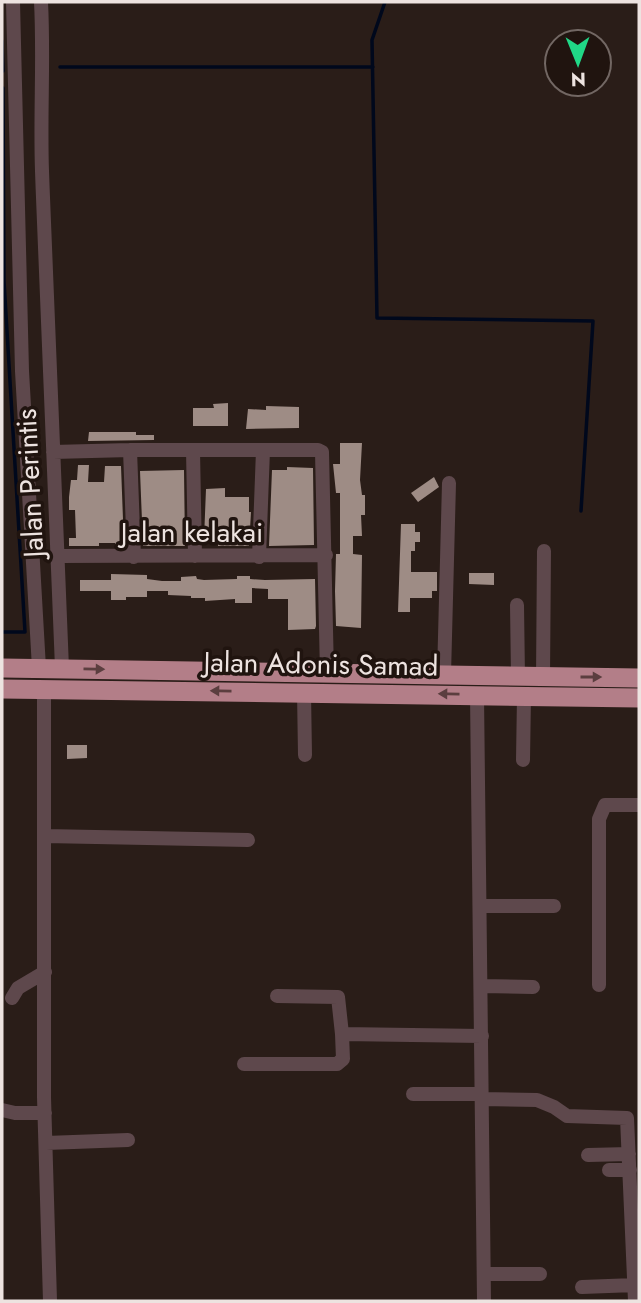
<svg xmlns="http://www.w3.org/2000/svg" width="641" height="1303" font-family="Jost,sans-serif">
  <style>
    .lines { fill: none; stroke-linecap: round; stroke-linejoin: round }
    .stream { stroke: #00081c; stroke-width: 3.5 }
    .building { fill: #9e8c85 }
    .minor { stroke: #5e484c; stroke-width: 14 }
    .highway { stroke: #b37e88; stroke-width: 19 }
    .oneway { fill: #5b3e3f }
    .labels { text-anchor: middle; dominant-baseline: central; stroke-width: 7; stroke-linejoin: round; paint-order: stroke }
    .street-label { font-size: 28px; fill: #ede3e0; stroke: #20140f }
  </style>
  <rect width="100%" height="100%" fill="#2a1d18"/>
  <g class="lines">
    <path class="stream" d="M385,2L372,40L377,318L593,321L581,511
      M2,41L3,71
      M60,67H373
      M2,632H25L4,281L3,88"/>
  </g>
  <path class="building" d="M228,403V426H193V408H214L213,404Z
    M266,406L299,407V428L246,429L248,409L266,410Z
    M89,432H136V435H154V440L88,441Z
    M340,443H362L360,480L362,495H365V515H361L362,536H353V554L362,555L361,628L336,626L335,591L336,554H340V493H336L333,464H340Z
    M78,465H89L88,482H104L105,466H121L124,546H115V543H99V546H69V538H76L75,510H69V497L71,480H77Z
    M287,467L313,468L314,545L269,546L272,470H287Z
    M184,470L185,546H143L140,471Z
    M434,477L439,487L418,502L411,493Z
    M225,488V497H249V512H251L249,546H218V539H204L206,489Z
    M401,524H415V532H420V542H415V551H411V572H437V591H432V598H410V612H398Z
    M469,573H494V585L469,584Z
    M111,574L147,575V579L162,581H181V577L196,576L197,579L204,580L237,579V576H250V579L265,580L315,579L316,626L315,629L288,630V599H268V589L252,588V603H235V599L205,601V598H191V596L168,595V591H147V597H126V600H111V591H80V580H111Z
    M67,745H87V758L67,759Z"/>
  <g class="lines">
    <path class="minor" d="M13,2L22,371L39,668
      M41,2C44,58 40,115 42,171C48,337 55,503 62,668
      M130,450L134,557
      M193,450L195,556
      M53,452L130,450H318L322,452L327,673
      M59,556L326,555
      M259,557L263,450
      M517,605L518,677
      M444,675L449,483
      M543,677L544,551
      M44,689V1097L50,1301
      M304,692L305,755
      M477,695L484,1301
      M523,760L524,696
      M45,836L248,840
      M480,906H554
      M599,985V819L605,805H639
      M482,986L533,987
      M277,996L338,997L342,1034L482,1036
      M12,998L18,988L45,972
      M244,1064H337L343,1059L342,1034
      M413,1094H482
      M482,1099L537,1100L554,1107L567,1116L627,1118L635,1301
      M2,1110L15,1113H45
      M46,1143L128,1140
      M588,1155L629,1154
      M609,1170H630
      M484,1274H540
      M582,1287L635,1285"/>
    <path class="highway" d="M2,668L639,678
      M2,689L639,698"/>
  </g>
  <defs><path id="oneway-solid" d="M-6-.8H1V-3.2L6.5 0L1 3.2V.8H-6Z" transform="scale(1.75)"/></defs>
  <g class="oneway">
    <use href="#oneway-solid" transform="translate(94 669) rotate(1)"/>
    <use href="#oneway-solid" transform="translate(591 677)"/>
    <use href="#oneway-solid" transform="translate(221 691) rotate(-179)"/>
    <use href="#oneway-solid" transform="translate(449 694) rotate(-179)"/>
  </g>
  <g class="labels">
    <g class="street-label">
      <text transform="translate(30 483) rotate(-93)">Jalan Perintis</text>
      <text x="192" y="532">Jalan kelakai</text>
      <text transform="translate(321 664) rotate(1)">Jalan Adonis Samad</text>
    </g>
  </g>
  <rect width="641" height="1303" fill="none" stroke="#ede3e0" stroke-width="7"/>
  <g transform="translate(578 63) rotate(179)"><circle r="33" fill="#20140f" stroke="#726763" stroke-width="2"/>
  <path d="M0-5L12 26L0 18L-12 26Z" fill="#20d887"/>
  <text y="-10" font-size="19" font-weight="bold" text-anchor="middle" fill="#ede3e0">N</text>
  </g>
</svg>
